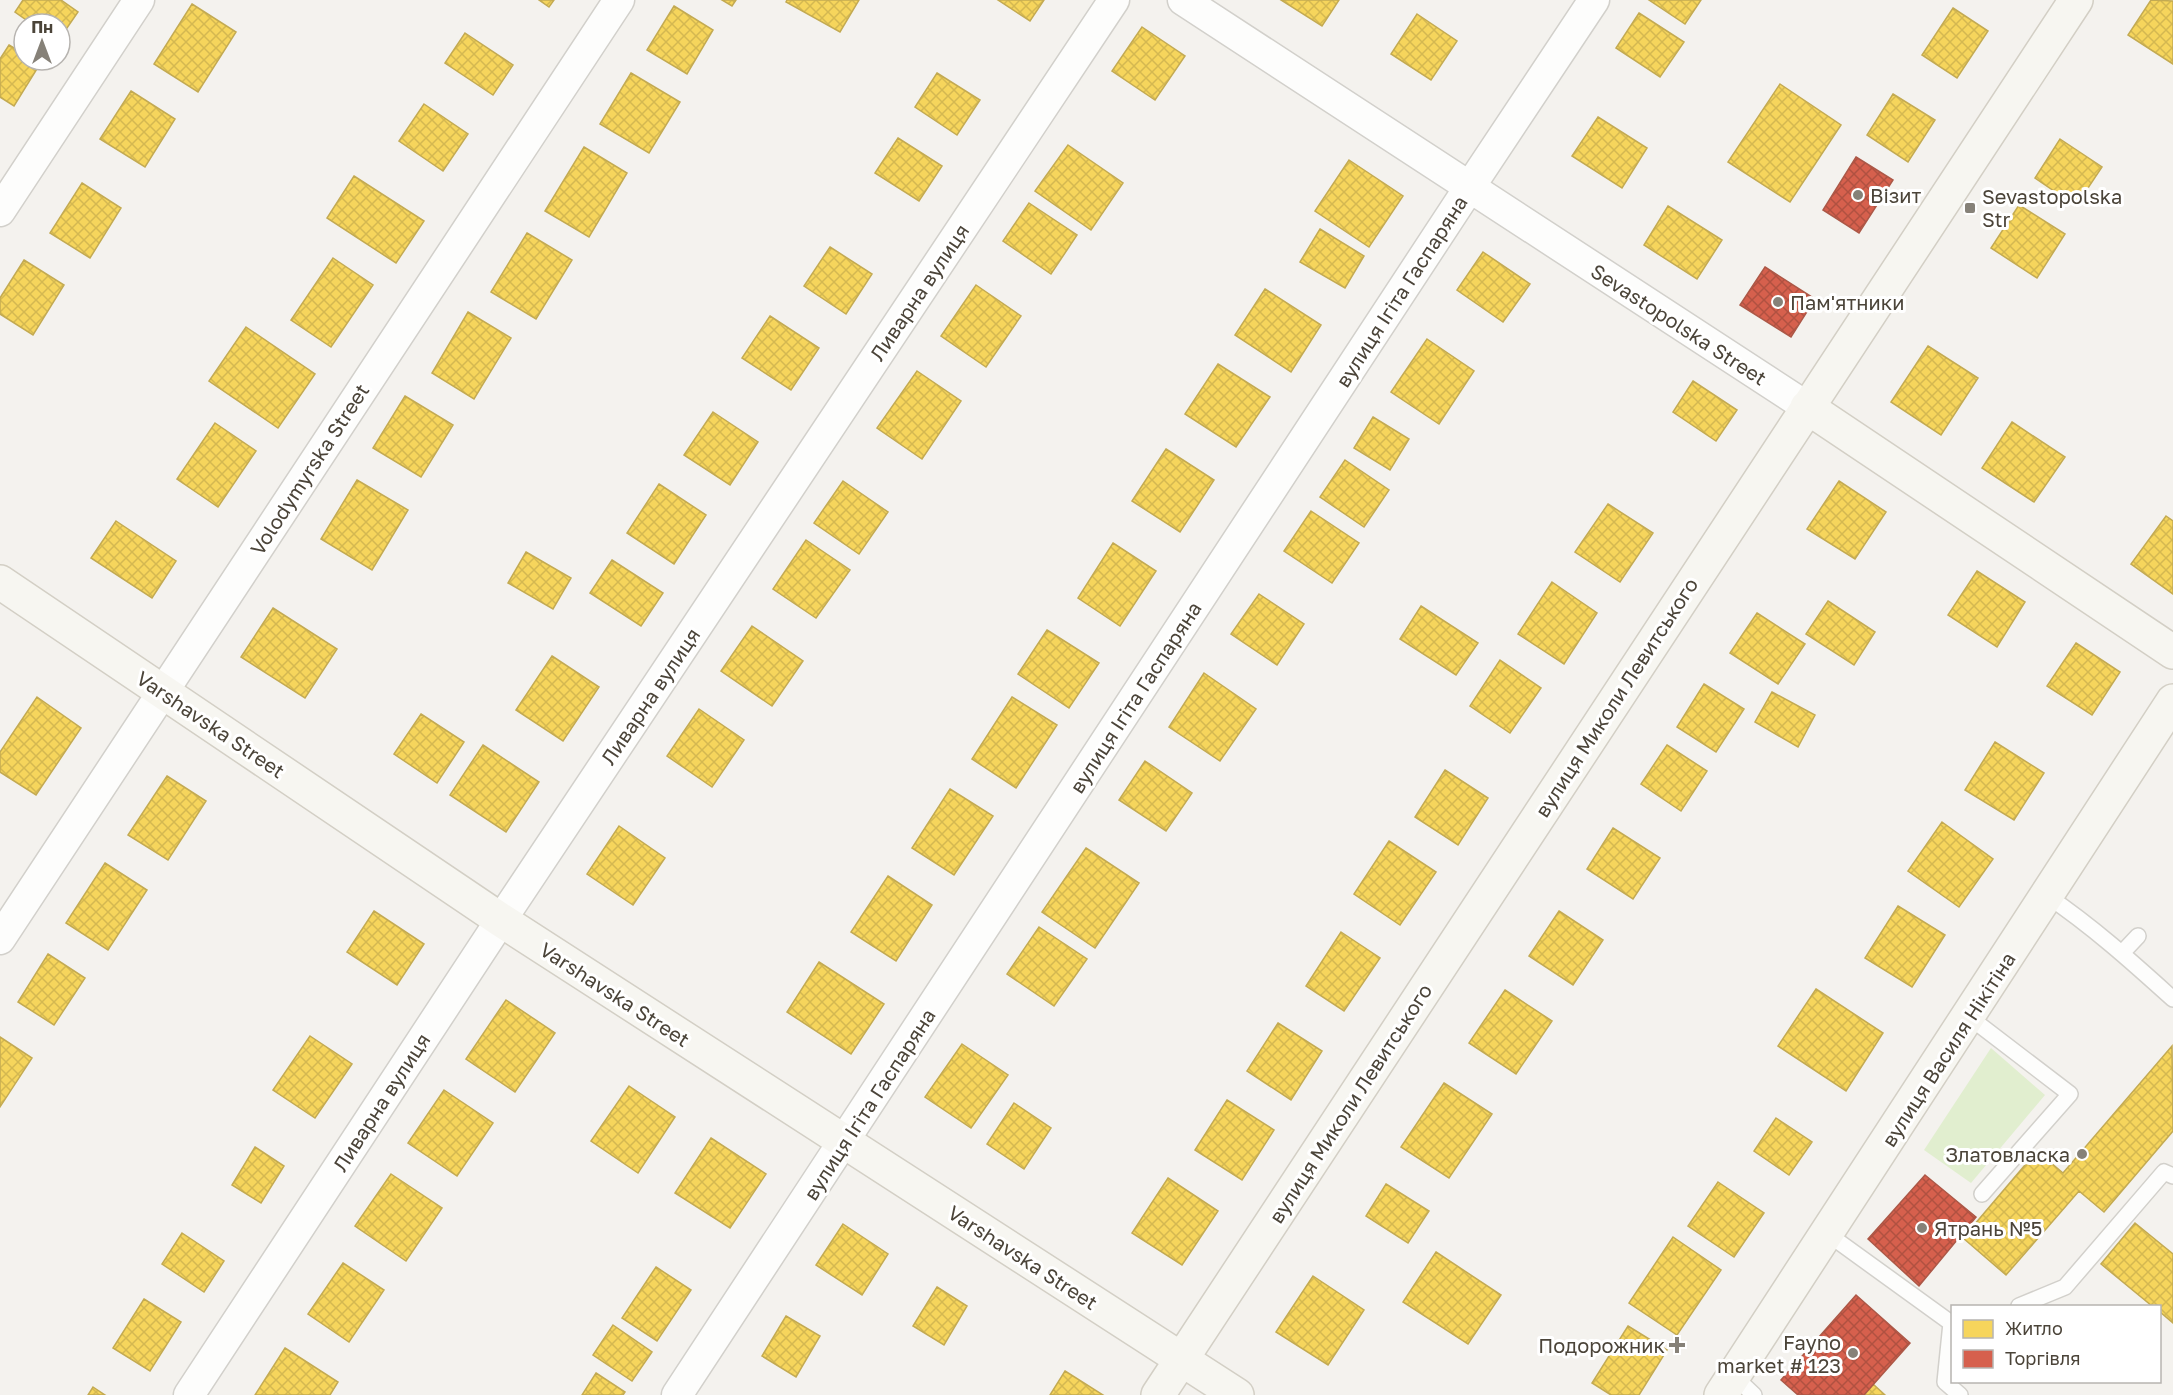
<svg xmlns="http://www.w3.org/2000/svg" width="2173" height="1395" font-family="'Golos Text',sans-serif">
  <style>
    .park { fill: #e1eecf }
    .homes { fill: url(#homes-cross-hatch); stroke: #c3aa52; stroke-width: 1.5 }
    .shops { fill: url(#shops-cross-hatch); stroke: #ac5847; stroke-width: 1.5 }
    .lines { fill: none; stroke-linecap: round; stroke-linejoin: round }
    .lane-casing { stroke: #d2d0cb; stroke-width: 18 }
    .street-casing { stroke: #d2d0cb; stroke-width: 33 }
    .secondary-casing { stroke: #d3cfc5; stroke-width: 36 }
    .lane { stroke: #fdfdfc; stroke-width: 15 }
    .street { stroke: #fdfdfc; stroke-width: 30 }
    .secondary { stroke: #f7f6f1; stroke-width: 33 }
    .poi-dot { fill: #868178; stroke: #fff; stroke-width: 2 }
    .labels { text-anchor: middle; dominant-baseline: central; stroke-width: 6; stroke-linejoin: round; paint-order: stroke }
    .poi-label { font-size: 20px; fill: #4b4439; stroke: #fff; text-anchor: start }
    .street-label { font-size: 20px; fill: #4b4439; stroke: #fff }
  </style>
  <defs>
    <pattern id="homes-cross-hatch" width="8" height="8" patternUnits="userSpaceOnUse" patternTransform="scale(1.5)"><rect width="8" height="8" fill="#f6d55c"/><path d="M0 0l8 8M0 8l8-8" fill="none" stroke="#d4b851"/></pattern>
    <pattern id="shops-cross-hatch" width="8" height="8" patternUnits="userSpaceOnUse" patternTransform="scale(1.5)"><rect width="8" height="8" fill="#d6604d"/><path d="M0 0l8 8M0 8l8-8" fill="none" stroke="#b05141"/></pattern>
  </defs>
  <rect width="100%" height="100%" fill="#f4f2ee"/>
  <path class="park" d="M1991,1048L2045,1095L1971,1183L1924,1150Z"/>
  <path class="homes" d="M23,0H61L78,12L60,38V24H32L15,12Z
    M539,0H554L549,7Z
    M722,0H736L732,6Z
    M787,0H859L840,32L786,2Z
    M998,0H1044L1030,21Z
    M1281,0H1339L1322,26Z
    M1649,0H1701L1685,24Z
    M2151,0L2173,1V64L2128,35Z
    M192,4L236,32L198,92L154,64Z
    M674,6L713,30L687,74L647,50Z
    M1953,8L1988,31L1957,78L1922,55Z
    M1639,13L1684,42L1660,77L1616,48Z
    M1417,14L1457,41L1431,80L1391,54Z
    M1142,27L1185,56L1155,100L1112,71Z
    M465,33L513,65L493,95L445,63Z
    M9,45L24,54V60H34L40,64L14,106L0,97V59Z
    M631,73L680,102L649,153L600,124Z
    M937,73L980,100L957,135L915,107Z
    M1780,84L1841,125L1790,202L1728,162Z
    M131,91L175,119L145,167L100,139Z
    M1893,94L1935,120L1908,162L1867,135Z
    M424,104L468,134L443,171L399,141Z
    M1598,117L1647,148L1622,188L1572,156Z
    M898,138L942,166L919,201L875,173Z
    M2060,139L2102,167L2076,206L2035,178Z
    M1068,145L1123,183L1091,230L1035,191Z
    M584,147L627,173L589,237L545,211Z
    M1349,160L1403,196L1369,247L1315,211Z
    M354,176L424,221L396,263L327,218Z
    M82,183L121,208L90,258L50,233Z
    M1029,203L1077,235L1051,274L1003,241Z
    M2019,205L2065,234L2037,278L1991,248Z
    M1668,206L1722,240L1697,279L1644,245Z
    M1320,229L1364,256L1345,288L1300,262Z
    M527,233L572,260L536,319L491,292Z
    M830,247L872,274L846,314L804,286Z
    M1483,252L1530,284L1503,322L1457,290Z
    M333,258L373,285L331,347L291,320Z
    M24,260L64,285L33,335L0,314V298Z
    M976,285L1021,316L986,367L941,336Z
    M1265,289L1321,325L1291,372L1235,335Z
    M468,312L511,338L474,399L432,373Z
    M770,316L819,348L791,390L742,358Z
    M246,327L315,374L278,428L209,381Z
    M1427,339L1474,371L1439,424L1391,392Z
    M1928,346L1978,378L1941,435L1891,402Z
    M1218,364L1270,397L1236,447L1185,414Z
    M917,371L961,401L922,459L877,428Z
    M1693,381L1737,410L1716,441L1673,412Z
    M405,396L453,425L421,477L373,448Z
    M713,412L758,442L730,485L684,455Z
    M1373,417L1409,439L1390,470L1354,448Z
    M2012,422L2065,457L2034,502L1982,468Z
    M215,423L256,451L218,507L177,479Z
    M1166,449L1214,480L1180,532L1132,501Z
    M1345,460L1389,490L1364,527L1320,497Z
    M357,480L408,510L372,570L321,539Z
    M843,481L888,512L859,554L814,523Z
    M1839,481L1886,512L1855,559L1807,529Z
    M659,484L706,515L674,564L627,533Z
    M1608,504L1653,533L1620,582L1575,552Z
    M1311,511L1359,543L1332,583L1284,551Z
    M2166,516L2173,521V594L2131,564Z
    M116,521L176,561L152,598L91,558Z
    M806,540L850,570L816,618L773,589Z
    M1113,543L1156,571L1120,626L1078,598Z
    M526,552L571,578L553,609L508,583Z
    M612,560L663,593L641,626L590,593Z
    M1977,571L2025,602L1997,647L1948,615Z
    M1552,582L1597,613L1564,664L1518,634Z
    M1259,594L1304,624L1277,665L1231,634Z
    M1828,601L1875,632L1854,665L1806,634Z
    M1421,606L1478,643L1456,675L1400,639Z
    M273,608L337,649L305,698L241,657Z
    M1757,613L1805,644L1778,684L1730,653Z
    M752,626L803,661L772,706L721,671Z
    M1047,630L1099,663L1069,708L1018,674Z
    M2076,643L2120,672L2092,715L2047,686Z
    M552,656L599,687L563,741L516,710Z
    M1500,660L1541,688L1510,733L1470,706Z
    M1204,673L1256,709L1220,761L1169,727Z
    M1704,684L1744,709L1716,752L1677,727Z
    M1772,692L1815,715L1798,747L1755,722Z
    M37,697L81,728L36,795L0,772V752Z
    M1012,697L1057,725L1016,788L972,759Z
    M699,709L744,740L712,787L667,756Z
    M421,714L464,742L437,783L394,754Z
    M1995,742L2044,773L2014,820L1965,790Z
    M483,745L539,782L506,832L450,795Z
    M1667,745L1707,771L1681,811L1641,784Z
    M1145,761L1192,793L1166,831L1119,800Z
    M1445,770L1488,798L1458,845L1415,817Z
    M167,776L206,801L168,860L128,835Z
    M950,789L993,816L954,875L912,848Z
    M1942,822L1993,859L1959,907L1908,871Z
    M619,826L665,858L633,905L587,874Z
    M1613,828L1660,858L1633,899L1587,869Z
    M1389,841L1436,872L1400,925L1354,894Z
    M1086,848L1139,883L1095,948L1042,912Z
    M105,863L147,890L108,950L66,923Z
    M888,876L932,905L896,961L851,932Z
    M1898,906L1945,935L1912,987L1865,958Z
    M374,911L424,944L397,985L347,952Z
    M1559,911L1603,940L1573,985L1529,956Z
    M1039,927L1087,959L1054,1006L1007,974Z
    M1341,932L1380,958L1344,1011L1306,986Z
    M48,954L85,978L54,1025L18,1002Z
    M819,962L884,1004L851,1054L787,1012Z
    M1816,989L1883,1033L1846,1091L1778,1046Z
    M1505,990L1552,1021L1516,1074L1469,1043Z
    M506,1000L555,1033L515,1092L466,1059Z
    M1278,1023L1322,1051L1291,1100L1247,1071Z
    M310,1036L352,1064L315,1118L273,1090Z
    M0,1037L32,1058L0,1107Z
    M962,1044L1008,1075L971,1128L925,1097Z
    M2172,1046L2173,1131L2104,1212L2079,1191L2006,1275L1963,1238L2037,1151L2063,1173Z
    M1444,1083L1492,1114L1449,1178L1401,1147Z
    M629,1086L675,1117L638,1173L591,1141Z
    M444,1090L493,1123L457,1176L408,1143Z
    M1227,1100L1274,1130L1242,1180L1195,1150Z
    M1014,1103L1051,1128L1024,1169L987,1144Z
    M1776,1118L1812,1142L1789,1175L1754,1151Z
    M711,1138L766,1174L730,1228L675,1193Z
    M255,1147L284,1166L261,1203L232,1185Z
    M391,1174L442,1208L406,1261L355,1226Z
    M1168,1178L1218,1211L1182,1265L1132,1233Z
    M1718,1182L1764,1213L1734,1257L1688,1226Z
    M1386,1184L1429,1211L1408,1243L1366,1216Z
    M2135,1223L2173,1254V1323L2160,1312V1306H2152L2101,1264Z
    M843,1224L888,1254L862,1295L816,1265Z
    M182,1233L224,1261L204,1292L162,1264Z
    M1673,1237L1721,1270L1677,1335L1629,1303Z
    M1436,1252L1501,1295L1468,1344L1403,1302Z
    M343,1263L384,1290L349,1342L308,1314Z
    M656,1267L691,1290L657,1341L622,1318Z
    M1313,1276L1364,1310L1328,1365L1276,1332Z
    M937,1287L967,1306L944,1345L913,1326Z
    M144,1299L181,1322L150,1371L113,1348Z
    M786,1316L820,1336L796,1377L762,1356Z
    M613,1325L652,1352L632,1381L593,1355Z
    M1628,1326L1667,1350L1639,1395H1611L1592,1383Z
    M285,1348L338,1382L330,1395H255Z
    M1065,1371L1103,1395H1050Z
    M596,1373L625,1392L623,1395H582Z
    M1873,1384L1885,1395H1864Z
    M93,1387L105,1395H88Z"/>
  <path class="shops" d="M1856,157L1893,180L1859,233L1823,210Z
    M1765,267L1815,299L1791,337L1740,305Z
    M1925,1175L1976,1217L1919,1286L1868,1239Z
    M1856,1295L1910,1343L1864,1395H1798L1781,1380Z"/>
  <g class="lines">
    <defs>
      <path id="lane" d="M2046,895C2092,926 2132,962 2173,999
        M2122,953L2138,936
        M1968,1016L2070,1094L1982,1194
        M1828,1234L1951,1323L1945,1382L1960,1395
        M2019,1306L2065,1287L2164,1172L2173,1176
        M1734,1376L1754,1395"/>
      <path id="street" d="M1183,0L1807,407
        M0,211L139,0
        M0,939L619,0
        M189,1395L501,920L1114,0
        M677,1395L1469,188L1594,0"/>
      <path id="secondary" d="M1807,407L2173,652
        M0,582L501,920L1237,1395
        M1158,1395L2076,0
        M1721,1395L2173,701"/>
    </defs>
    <use href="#lane" class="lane-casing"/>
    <use href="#street" class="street-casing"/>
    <use href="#secondary" class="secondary-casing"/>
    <use href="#lane" class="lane"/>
    <use href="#street" class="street"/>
    <use href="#secondary" class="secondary"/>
  </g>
  <g class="poi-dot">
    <circle cx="1858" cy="195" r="6"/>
    <rect x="1964" y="202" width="12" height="12" rx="3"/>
    <circle cx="1778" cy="302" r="6"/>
    <circle cx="2082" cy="1154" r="6"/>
    <circle cx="1922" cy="1228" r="6"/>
    <path d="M1674 1336h6v6h6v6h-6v6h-6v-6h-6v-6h6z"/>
    <circle cx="1853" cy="1353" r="6"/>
  </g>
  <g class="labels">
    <g class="poi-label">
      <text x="1870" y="195">Візит</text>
      <text x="1982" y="196">Sevastopolska<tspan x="1982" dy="23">Str</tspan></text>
      <text x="1790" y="302">Пам'ятники</text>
      <text x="2070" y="1154" text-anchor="end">Златовласка</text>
      <text x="1934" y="1228">Ятрань №5</text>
      <text x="1841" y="1342" text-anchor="end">Fayno<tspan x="1841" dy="23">market # 123</tspan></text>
      <text x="1665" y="1345" text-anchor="end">Подорожник</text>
    </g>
    <g class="street-label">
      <text transform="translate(1401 291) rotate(-57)">вулиця Ігіта Гаспаряна</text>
      <text transform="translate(919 292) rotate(-56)">Ливарна вулиця</text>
      <text transform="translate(1679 324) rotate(33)">Sevastopolska Street</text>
      <text transform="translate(309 469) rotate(-57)">Volodymyrska Street</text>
      <text transform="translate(650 696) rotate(-56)">Ливарна вулиця</text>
      <text transform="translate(1135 697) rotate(-57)">вулиця Ігіта Гаспаряна</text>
      <text transform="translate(1616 697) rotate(-57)">вулиця Миколи Левитського</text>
      <text transform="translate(211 724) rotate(34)">Varshavska Street</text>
      <text transform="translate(615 994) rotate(33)">Varshavska Street</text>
      <text transform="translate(1948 1049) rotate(-57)">вулиця Василя Нікітіна</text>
      <text transform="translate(381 1102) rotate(-57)">Ливарна вулиця</text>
      <text transform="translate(1350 1103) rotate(-57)">вулиця Миколи Левитського</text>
      <text transform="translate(869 1104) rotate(-57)">вулиця Ігіта Гаспаряна</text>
      <text transform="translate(1023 1257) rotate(33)">Varshavska Street</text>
    </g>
  </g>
  <rect x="1951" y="1305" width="210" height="78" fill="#ffffff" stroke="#b7b4b0" stroke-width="1.5"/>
  <rect x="1963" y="1320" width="30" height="18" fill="#f6d55c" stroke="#b7b4b0" stroke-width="1.5"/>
  <text x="2005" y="1335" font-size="18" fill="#4b4439">Житло</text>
  <rect x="1963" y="1350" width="30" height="18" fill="#d6604d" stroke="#b7b4b0" stroke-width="1.5"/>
  <text x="2005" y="1365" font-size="18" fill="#4b4439">Торгівля</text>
  <g transform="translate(42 42)"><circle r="28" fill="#ffffff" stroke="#b7b4b0" stroke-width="1.5"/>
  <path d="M0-4.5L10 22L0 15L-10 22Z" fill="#868178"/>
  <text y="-9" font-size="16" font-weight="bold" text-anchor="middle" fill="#4b4439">Пн</text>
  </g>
</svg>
